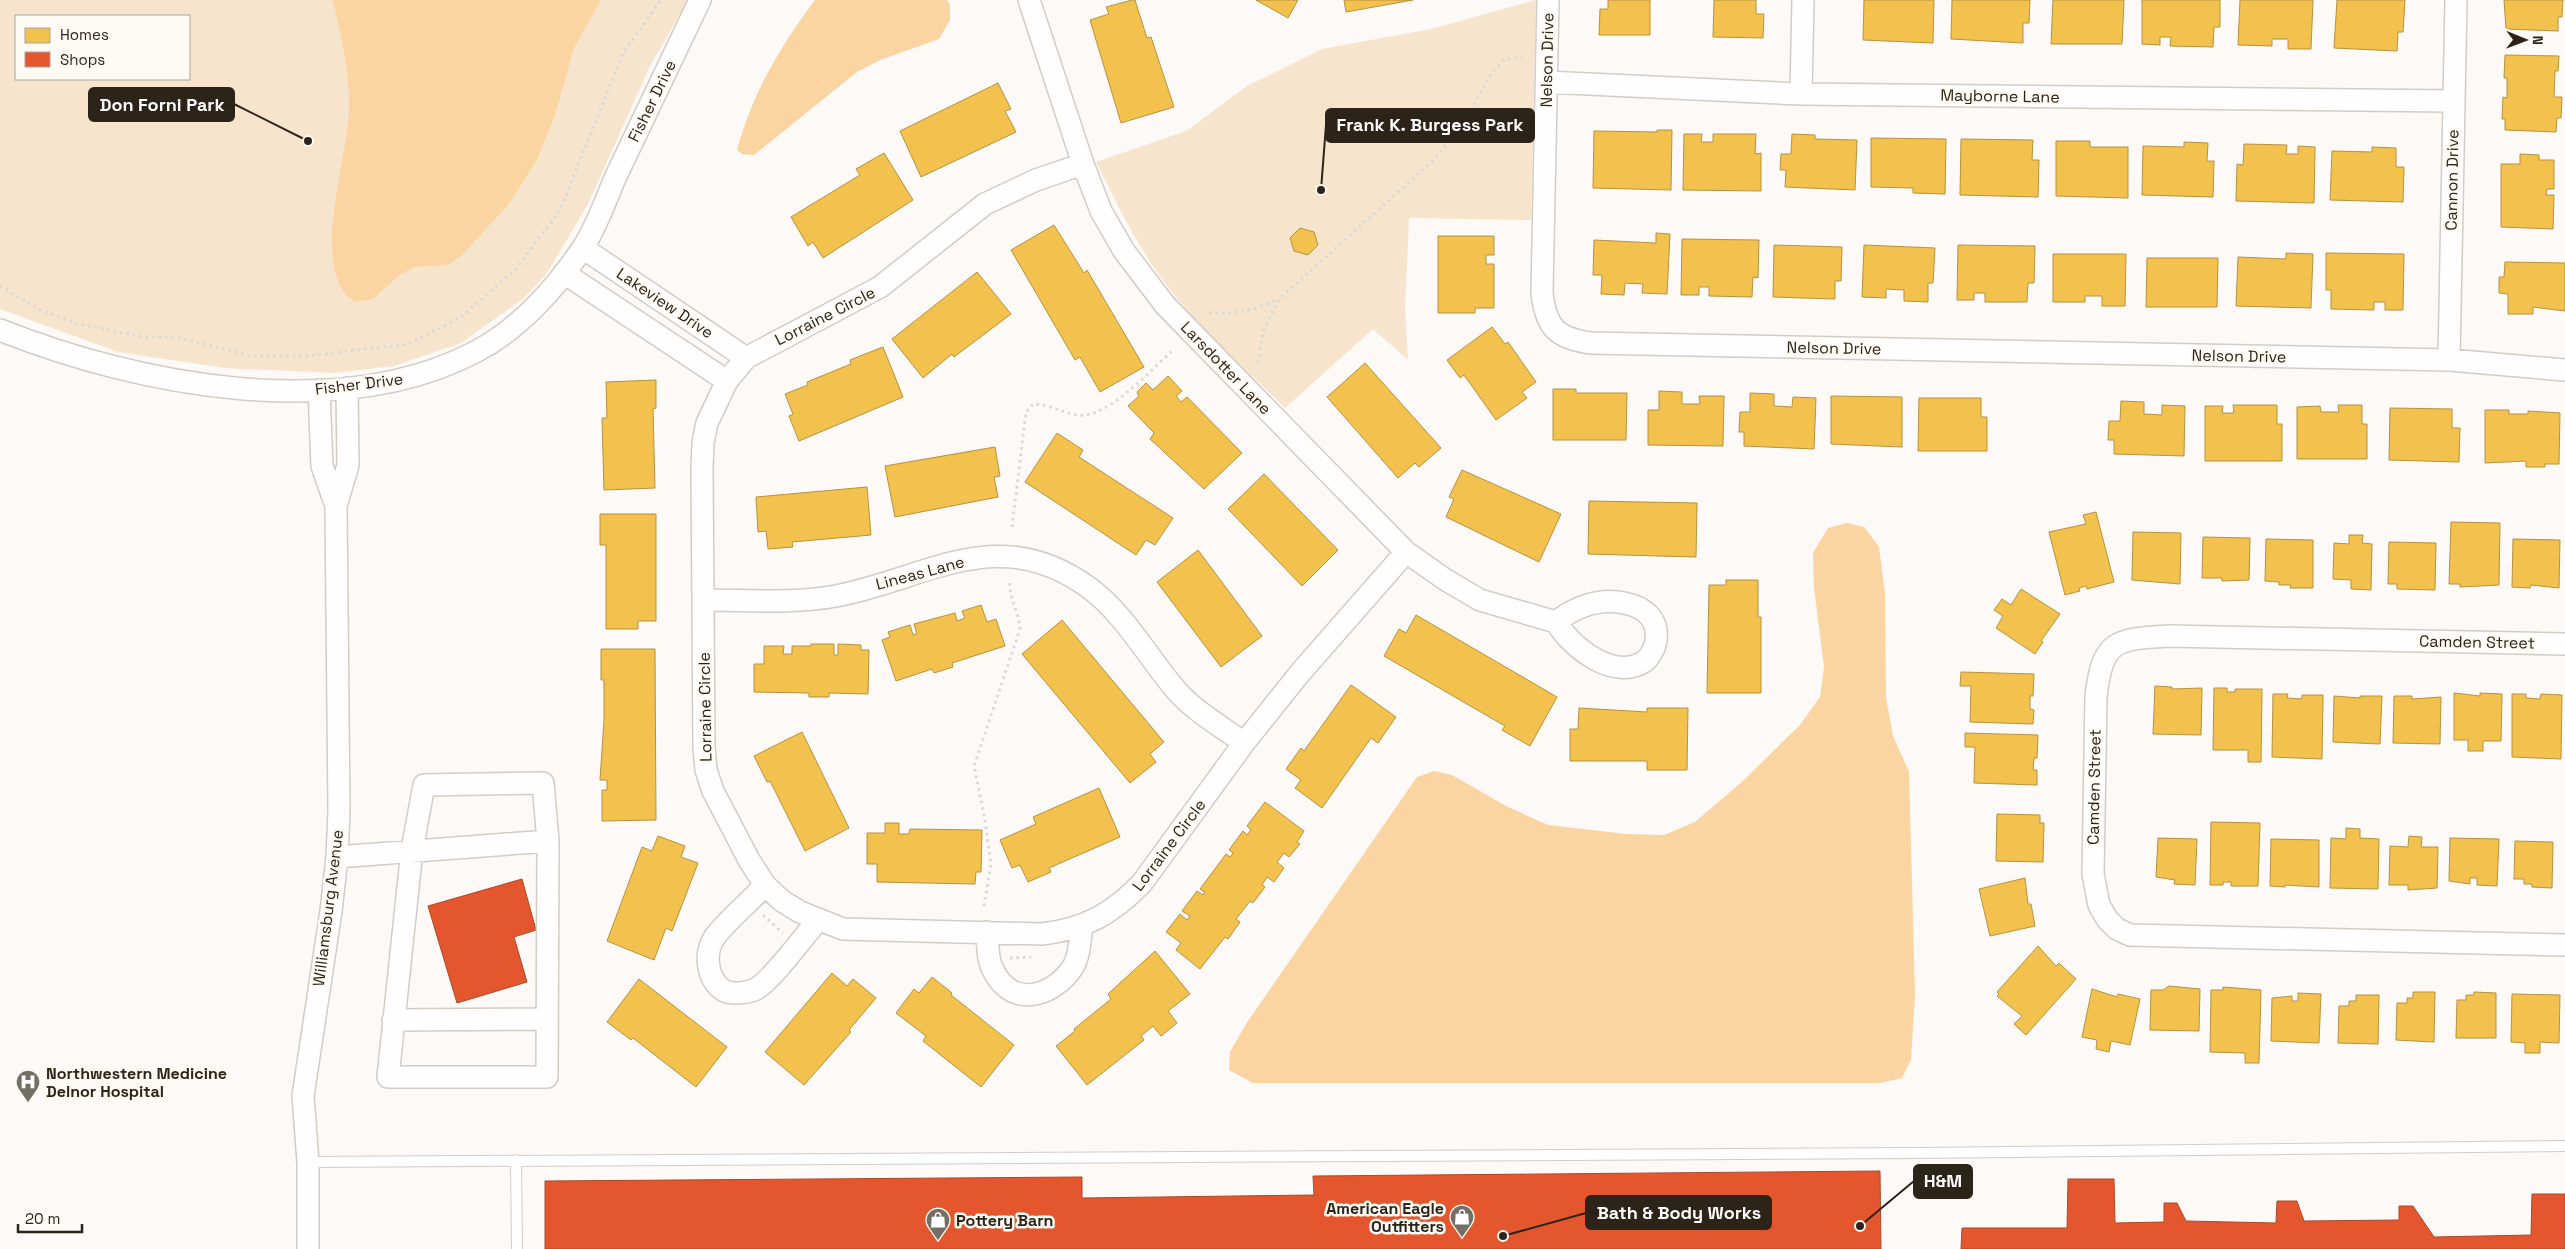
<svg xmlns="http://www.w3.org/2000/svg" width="2565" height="1249" font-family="'Space Grotesk',sans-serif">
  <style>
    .green { fill: #f7e4cc; fill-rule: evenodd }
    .water { fill: #fad4a1 }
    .homes { fill: #f2c14e; stroke: #b7923e }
    .shops { fill: #e4572e; stroke: #ad4728 }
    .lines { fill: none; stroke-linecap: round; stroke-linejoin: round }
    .service-casing { stroke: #d2ccc6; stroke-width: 12 }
    .minor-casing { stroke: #d2ccc6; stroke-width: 24 }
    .path { stroke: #dad9d7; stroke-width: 3; stroke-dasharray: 2.5 4; stroke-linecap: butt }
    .service { stroke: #fffefe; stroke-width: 10 }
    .minor { stroke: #fffefe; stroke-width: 21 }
    .labels { text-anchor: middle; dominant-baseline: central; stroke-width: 5; stroke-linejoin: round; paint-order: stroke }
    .street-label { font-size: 16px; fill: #2c2319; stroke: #fefaf4 }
    .poi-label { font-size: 16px; font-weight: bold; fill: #2c2319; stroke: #fefaf4; text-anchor: start }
    .leader { fill: none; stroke: #2c2319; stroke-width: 2 }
    .callout-dot { fill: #2c2319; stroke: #fefaf4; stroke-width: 2 }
    .callout { fill: #2c2319; stroke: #2c2319; stroke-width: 2 }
    .callout-label { font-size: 18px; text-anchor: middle; font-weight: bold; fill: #fff }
  </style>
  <rect width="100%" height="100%" fill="#fcf9f6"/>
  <path class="green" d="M0,0H688L650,66L588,204L547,273L523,299L461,343L394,366L335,373L225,368L118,352L0,309ZM16,16H189V79H16Z
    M1536,0L1531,220L1409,218L1405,307L1408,360L1373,329L1285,408C1240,363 1188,319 1153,266C1131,233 1114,198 1096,162L1186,131L1247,86L1322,49L1431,29Z"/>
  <path class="water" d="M333,0H601L574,48L555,115L537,160L508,205L461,256L448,265L414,267L401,274L373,299L355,302C352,299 346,296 344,292C315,252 347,160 349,113C351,76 341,36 333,0Z
    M815,0H947L950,5V20L939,39L880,60L857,72L754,155L742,154L737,150C752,94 781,45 815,0Z
    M1847,523L1864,527L1879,547L1885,594L1886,698L1893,736L1909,772L1915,995L1911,1060L1902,1078L1880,1083H1253L1229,1070L1230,1052L1246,1024L1417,777L1434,771L1452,775L1506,806L1548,825L1626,834L1664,835L1695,822L1744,780L1800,725L1820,697L1824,667L1814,587L1813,553L1828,528Z"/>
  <path class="homes" d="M1132,0H1135L1147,38L1151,37L1174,107L1121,123L1090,20L1109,14L1106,7Z
    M1256,0H1298L1288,18Z
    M1344,0H1413L1346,12Z
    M1608,0H1650V35H1599L1600,9H1608Z
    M1714,0H1756V14H1764L1763,38L1713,37Z
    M1864,0H1934L1933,43L1863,40Z
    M1952,0H2030L2029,23H2023V43L1951,39Z
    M2053,0H2124L2122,44H2051Z
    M2142,0H2220V27H2214L2213,47L2170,46L2171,37H2160V45L2142,44Z
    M2240,0H2313L2311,49H2288V39H2272V46L2238,45Z
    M2337,0H2405L2403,32H2398L2397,51L2334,48Z
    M2504,0H2563L2562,17H2558V31L2506,29Z
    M2505,55L2559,56L2558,71H2555L2554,97H2562L2561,118H2557L2556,132L2505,130V119H2502L2503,97L2507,98V78H2504Z
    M998,83L1011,109L1005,111L1016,132L921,177L900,131Z
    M1657,130H1672L1671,190L1593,188L1594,131L1657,132Z
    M1684,134H1702L1701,142H1713V134H1756L1755,154L1761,153V191L1683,190Z
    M1792,134L1815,135V139L1857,140L1855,190L1785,187L1786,170H1780L1781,154H1791Z
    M1871,138L1946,139L1945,194L1913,193V188L1871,187Z
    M1961,139L2033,140L2032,160H2039L2038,197L1960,195Z
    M2056,141H2090V147H2128V198L2056,196Z
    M2184,142L2208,143L2207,161H2214L2213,197L2142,195L2143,146L2184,147Z
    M2244,144L2287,145L2286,154H2298V146L2315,147L2314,203L2236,201L2237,164L2243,165Z
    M2372,147L2396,148V167H2404L2403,202L2330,200L2332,151L2372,152Z
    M884,153L913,200L823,258L813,242L808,246L791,217L860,175L856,169Z
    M2520,154L2539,155V160H2554V189H2547L2546,195H2554L2553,229L2501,227V164H2520Z
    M1054,225L1084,273L1087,270L1144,367L1100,392L1080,357L1075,360L1011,250Z
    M1300,228L1314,232L1318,245L1308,255L1294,251L1290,238Z
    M1656,233L1670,234L1667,294L1642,293L1643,284L1625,283L1624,295L1601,294L1602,275H1593L1594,240L1656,243Z
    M1438,236H1494V255H1486V264H1494V308H1475V313H1438Z
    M1682,239L1759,240L1758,278L1753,277L1752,297L1709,296V287H1699V295H1681Z
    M1774,245L1842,247L1841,281H1835V299L1773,297Z
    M1864,245L1935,248L1933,283H1928V302L1904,301V290L1886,289V298L1862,297Z
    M1958,245L2035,246L2034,283H2028L2027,302H1985V293H1974V300H1957Z
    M2286,253L2313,254L2311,308L2236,306L2238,257L2286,259Z
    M2326,253L2404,254L2403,310H2385V302H2374V310L2331,309V290H2326Z
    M2053,254H2126L2125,306H2102V296H2085V302H2053Z
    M2147,258H2218L2217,307H2146Z
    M2505,262L2565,263V311L2533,307V314H2508V294L2499,293V277H2504Z
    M977,272L1011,314L954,357L952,354L923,378L892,339Z
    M1492,327L1505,344L1508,342L1536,382L1522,392L1527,398L1496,420L1464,375L1460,378L1447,360Z
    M883,347L903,397L799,441L789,416L793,414L785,394L808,385L807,382L851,364L850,360Z
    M1365,363L1441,448L1419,467L1415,463L1398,478L1327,397Z
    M1168,376L1182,391L1176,396L1181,402L1187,397L1242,453L1204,489L1150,439L1154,433L1128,406L1139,396L1137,392L1146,383L1153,390Z
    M656,380V408L653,409L655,488L604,490L602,418H607L606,382Z
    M1553,389H1576V393H1627L1626,440H1553Z
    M1659,391L1682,392V404H1700L1699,396H1724L1723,446L1648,445V410H1659Z
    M1750,393L1774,394V406L1792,407L1793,397L1816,398L1814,449L1744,446V432H1739L1740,412H1750Z
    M1831,396L1902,397V447L1831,444Z
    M1919,398H1981V417H1987V451H1918Z
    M2121,401L2144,402V414L2162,415V405L2185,406L2184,456L2114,454V440H2108L2109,421H2120Z
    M2233,405H2277V424H2282V461H2205V406H2223L2222,413H2234Z
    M2338,405H2362V424H2367V459H2297V407L2320,406L2321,412H2339Z
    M2390,408L2452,409V428H2460L2459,462L2389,460Z
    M2485,410H2509V414H2528V411L2560,413L2559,464H2545V467H2526V461L2485,463Z
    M1057,433L1083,450L1079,457L1173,518L1155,545L1146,540L1136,555L1025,482Z
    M995,447L1000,476L994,477L998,497L895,517L885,466Z
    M1462,470L1561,514L1539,562L1446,517L1454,499L1449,497Z
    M1264,474L1338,550L1302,586L1228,509Z
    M867,487L871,535L792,542L793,547L768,549L766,531L758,532L756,497Z
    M1589,501L1697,503L1696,557L1588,554Z
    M2096,512L2114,582L2087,589L2086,586L2079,588L2080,591L2065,595L2049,532L2086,524L2083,515Z
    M600,514H656V621H638V629H606V545H600Z
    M2451,522L2500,523L2499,585L2460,587V584H2449Z
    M2133,532L2181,533L2180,584L2132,580Z
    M2349,535H2363L2362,543L2372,544L2371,590L2351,589V580L2333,579L2334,543L2349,544Z
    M2203,537L2250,538L2249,580L2222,581V578H2202Z
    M2266,539L2313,540V588H2290L2291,585H2279V582L2265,581Z
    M2513,539L2560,540L2559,588L2531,585L2530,588L2512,587Z
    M2389,542L2436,543L2435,590L2397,589V584H2388Z
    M1198,550L1262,636L1221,667L1157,582Z
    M1726,580H1758V617H1761V693H1707L1709,585H1726Z
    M2021,589L2060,614L2041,641L2043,642L2035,654L1996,628L2003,616L1994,610L2002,599L2011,605Z
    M981,605L987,622L996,619L1005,646L952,663L953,667L934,673L932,669L896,681L882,640L890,637L888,632L910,625L913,635L917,634L914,624L955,613L957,621L965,618L962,611Z
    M1416,615L1557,697L1530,746L1502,730L1505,726L1384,656L1399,629L1406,633Z
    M1062,620L1164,742L1150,754L1156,762L1130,783L1022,654Z
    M811,644H834V655H838V644L861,645V650H869L868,694L829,693V697H809V693L754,692V664H764V646H784L783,654H792V646H811Z
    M601,649H655L656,820L602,821V790H607V780H600L604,720V680H601Z
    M1961,672L2034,674L2033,696H2030V709L2034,710L2033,724L1970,722L1971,686H1960Z
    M1351,685L1396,717L1378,743L1371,738L1322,808L1295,788L1301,780L1286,769L1301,748L1304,751Z
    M2155,686L2172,687V689L2202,688L2201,735L2153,734Z
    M2214,688H2227V692H2235V689H2262L2261,762H2248V750H2213Z
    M2454,693L2480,696V693L2502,694L2501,741H2483V751H2468V740H2454Z
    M2273,694H2288L2287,698L2302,699V695H2323L2322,759L2272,757Z
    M2512,694H2526V698L2540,699L2541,694L2562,695L2561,759L2512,757Z
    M2334,696L2360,698V696H2382L2380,744L2333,742Z
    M2394,696H2412V699L2441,697L2440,744L2393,743Z
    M1579,708L1647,712V708H1688L1687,770H1647V761H1570V729H1578Z
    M802,732L849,828L805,851L770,781L767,782L754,756Z
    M1965,733L2038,735L2037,758H2034L2033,770H2037V785L1974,783L1975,747H1965Z
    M1099,788L1120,837L1049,868L1051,872L1028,882L1020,865L1012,868L1000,840L1036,824L1033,817Z
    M1265,802L1304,831L1297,842L1300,844L1289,857L1284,853L1277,862L1284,868L1274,882L1267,877L1262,885L1265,887L1253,903L1250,901L1236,919L1240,922L1228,939L1225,937L1200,969L1176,950L1181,943L1166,932L1180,914L1187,920L1190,916L1182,911L1197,891L1203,895L1205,892L1200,889L1226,854L1230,857L1233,853L1229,850L1243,831L1247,835L1251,830L1247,826Z
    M1997,814L2040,815V823H2044L2043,862L1996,861Z
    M2211,822L2260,823L2258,886H2231V882H2223V885H2210Z
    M885,823H899V834H909L910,829L982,830L981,872H976L975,884L877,882V864H867V833H885Z
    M2346,828L2360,829V838L2379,839L2378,889L2330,888L2331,838L2346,839Z
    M658,836L685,846L681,857L698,863L672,931L666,928L654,960L607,941L642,847L652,851Z
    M2409,836L2422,837L2421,847H2438L2437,888L2408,890V885H2389L2390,846L2408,847Z
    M2158,838L2197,839L2195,885L2174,884L2175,880L2156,877Z
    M2450,838L2499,839L2497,886L2477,885V878H2470V884L2449,881Z
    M2271,839L2319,840V887L2285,885V887L2270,886Z
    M2515,841L2553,842L2552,888L2532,887V884H2524V879H2514Z
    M2025,878L2028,904H2031L2035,926L1990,936L1979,889Z
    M2038,946L2056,966L2059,963L2076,979L2026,1035L2014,1024L2022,1016L1997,996L1999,994L1997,992Z
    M1155,951L1190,994L1168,1011L1177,1023L1161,1036L1153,1026L1141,1036L1144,1040L1087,1085L1056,1046L1075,1031L1074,1029L1111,999L1108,994Z
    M832,973L847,986L853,979L876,998L849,1030L851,1032L804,1085L765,1052Z
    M932,977L952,993L951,995L1014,1045L981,1087L923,1041L926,1036L896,1013L914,989L919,993Z
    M639,979L727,1047L696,1087L633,1038L631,1040L607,1022Z
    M2169,986L2200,989L2199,1031L2150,1030L2151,990H2163Z
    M2223,987L2261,990L2259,1063H2245V1053L2210,1052L2211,990H2223Z
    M2092,989L2117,997L2118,994L2140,999L2130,1045L2111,1041L2109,1052L2096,1049L2097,1040L2082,1037Z
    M2413,992H2435L2434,1042L2396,1040L2397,1003H2407V998H2413Z
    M2474,992L2496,993V1038H2456L2457,1000H2466V995H2474Z
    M2298,993L2321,994L2319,1043L2271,1041L2272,998L2292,996V1001H2298Z
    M2512,994L2560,995L2559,1043L2540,1042V1053H2525V1043L2511,1042Z
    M2356,995H2379L2378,1044L2338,1043L2339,1006H2349V1001H2356Z"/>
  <path class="shops" d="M522,879L536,930L514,937L527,982L457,1003L428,906Z
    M1880,1171L1881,1249H545V1181L1082,1177V1198L1314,1195L1313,1176Z
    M2068,1179H2114L2115,1223L2164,1222V1203H2177L2186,1221L2276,1223L2277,1201H2297L2304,1221L2399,1220V1206H2413L2434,1237L2531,1235L2532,1194H2565V1249H1961L1962,1228H2067Z"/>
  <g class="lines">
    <defs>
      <path id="service" d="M516,1160L517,1249
        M308,1162L1914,1153L2565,1146"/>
      <path id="minor" d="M1029,0L1083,164L1101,211L1124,251L1165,305L1406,552L1446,580L1480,600L1556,622C1571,647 1614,682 1645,661C1649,658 1654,649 1655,645C1661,621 1646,607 1624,603C1599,598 1575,607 1556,622
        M1548,0L1542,293C1546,327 1556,338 1590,343L2449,360L2565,370
        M1546,82L1801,94L2454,101
        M1801,94L1803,0
        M1083,164L1036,180L985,204L880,287L746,358L727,381L707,423L703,442L702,468L704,747L706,770L713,791L749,860L765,885L782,901L800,912L843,929L1042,934C1085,929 1112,914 1142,883L1244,743L1300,673L1406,552
        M583,248L746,358
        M564,273L727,381
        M0,330C138,385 340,424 477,351C519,329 556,288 582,249C597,227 606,198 617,174C645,116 672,58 700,0
        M2449,360L2456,0
        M319,390L322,466L336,506
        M704,600C748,600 793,604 836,596C929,578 997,522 1088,587C1124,613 1147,656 1176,690C1194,711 1222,727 1244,743
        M2565,644L2169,636C2115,639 2103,640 2096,696L2093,874L2099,905L2107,919L2117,929L2130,935L2565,945
        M337,857L548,841L547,1077H388L412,850L424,785L543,783L548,841
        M765,885C751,901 726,921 714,938C704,954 707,979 723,990C730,995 748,993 756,989C772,980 805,935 818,920
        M987,932C988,945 987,959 993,970C1012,1009 1053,997 1073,967C1080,955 1080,939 1082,926
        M393,1020L547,1019
        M308,1249V1162L303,1096L331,911L337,857L339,812L336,506L348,465L347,388"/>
    </defs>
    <use href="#service" class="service-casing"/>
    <use href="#minor" class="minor-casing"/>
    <path class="path" d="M0,286L40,310L78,324L144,337H175L253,356H308L408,344L460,318L516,269L560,210L623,53L661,0
      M1209,313C1237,314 1252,311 1278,299
      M1258,363L1263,332L1279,299L1435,159L1465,120L1491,74L1505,59L1522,57
      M1012,527L1026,412L1033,404C1049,404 1062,413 1078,415C1107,419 1152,369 1173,350
      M984,906L991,864L984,814L974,766L1020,629C1019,611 1008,598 1010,580
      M763,915L783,933
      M1010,958L1031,957"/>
    <use href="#service" class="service"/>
    <use href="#minor" class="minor"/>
  </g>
  <defs>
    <symbol id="hospital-pin" viewBox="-11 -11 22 30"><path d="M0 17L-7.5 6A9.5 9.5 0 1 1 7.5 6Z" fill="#756e66" stroke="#fefaf4"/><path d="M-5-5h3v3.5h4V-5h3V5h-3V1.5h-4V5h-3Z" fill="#fff"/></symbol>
    <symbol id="shop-pin" viewBox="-11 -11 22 30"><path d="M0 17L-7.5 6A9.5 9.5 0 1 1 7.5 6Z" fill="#756e66" stroke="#fefaf4"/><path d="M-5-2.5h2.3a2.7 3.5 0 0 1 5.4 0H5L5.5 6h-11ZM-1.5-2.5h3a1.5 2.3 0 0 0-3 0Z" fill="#fff"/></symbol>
  </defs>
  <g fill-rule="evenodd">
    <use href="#hospital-pin" x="14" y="1068" width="28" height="38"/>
    <use href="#shop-pin" x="1448" y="1203" width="28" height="38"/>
    <use href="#shop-pin" x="924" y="1206" width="28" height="38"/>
  </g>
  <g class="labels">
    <g class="street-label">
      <text transform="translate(1547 60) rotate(-89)">Nelson Drive</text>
      <text transform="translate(2000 96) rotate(1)">Mayborne Lane</text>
      <text transform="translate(652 101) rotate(-64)">Fisher Drive</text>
      <text transform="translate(2452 180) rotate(-89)">Cannon Drive</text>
      <text transform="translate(665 303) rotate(34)">Lakeview Drive</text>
      <text transform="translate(825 316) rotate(-27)">Lorraine Circle</text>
      <text transform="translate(1834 348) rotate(1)">Nelson Drive</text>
      <text transform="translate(2239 356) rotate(1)">Nelson Drive</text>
      <text transform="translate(1226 368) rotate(46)">Larsdotter Lane</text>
      <text transform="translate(359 384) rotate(-7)">Fisher Drive</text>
      <text transform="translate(920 573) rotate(-15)">Lineas Lane</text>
      <text transform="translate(2477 642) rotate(1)">Camden Street</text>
      <text transform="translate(705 707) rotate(-91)">Lorraine Circle</text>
      <text transform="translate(2094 787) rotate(-89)">Camden Street</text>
      <text transform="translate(1169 845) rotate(-53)">Lorraine Circle</text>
      <text transform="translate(328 908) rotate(-83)">Williamsburg Avenue</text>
    </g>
    <g class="poi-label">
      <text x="46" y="1073">Northwestern Medicine<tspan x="46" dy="18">Delnor Hospital</tspan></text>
      <text x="1444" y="1208" text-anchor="end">American Eagle<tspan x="1444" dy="18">Outfitters</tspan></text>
      <text x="956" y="1220">Pottery Barn</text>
    </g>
  </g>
  <path class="leader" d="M308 141L234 104M1321 190L1326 125M1860 1226L1914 1181M1503 1236L1586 1213"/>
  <g class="callout-dot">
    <circle cx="308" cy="141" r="5"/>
    <circle cx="1321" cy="190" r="5"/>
    <circle cx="1860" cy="1226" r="5"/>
    <circle cx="1503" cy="1236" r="5"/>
  </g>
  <g class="callout">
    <rect x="89" y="88" width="145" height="33" rx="5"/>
    <rect x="1326" y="109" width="208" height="33" rx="5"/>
    <rect x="1914" y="1165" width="58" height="33" rx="5"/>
    <rect x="1586" y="1196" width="185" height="33" rx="5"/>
  </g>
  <g class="callout-label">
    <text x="162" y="111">Don Forni Park</text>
    <text x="1430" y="131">Frank K. Burgess Park</text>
    <text x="1943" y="1187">H&amp;M</text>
    <text x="1679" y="1219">Bath &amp; Body Works</text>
  </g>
  <rect x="15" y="15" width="175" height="65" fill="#fefaf4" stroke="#aaa49c"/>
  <rect x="25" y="28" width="25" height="15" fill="#f2c14e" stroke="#aaa49c"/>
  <text x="60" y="40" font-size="15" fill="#2c2319">Homes</text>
  <rect x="25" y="52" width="25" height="15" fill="#e4572e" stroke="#aaa49c"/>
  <text x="60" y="65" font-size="15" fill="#2c2319">Shops</text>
  <g transform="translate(2525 40) rotate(91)" stroke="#fefaf4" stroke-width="4" paint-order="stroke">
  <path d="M0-4L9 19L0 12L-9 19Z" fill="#2c2319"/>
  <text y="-8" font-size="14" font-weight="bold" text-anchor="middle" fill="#2c2319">N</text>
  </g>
  <path d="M18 1224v8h64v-8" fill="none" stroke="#2c2319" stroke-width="2.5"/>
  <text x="25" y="1224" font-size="15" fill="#2c2319" stroke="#fefaf4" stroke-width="4" paint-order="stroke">20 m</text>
</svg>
